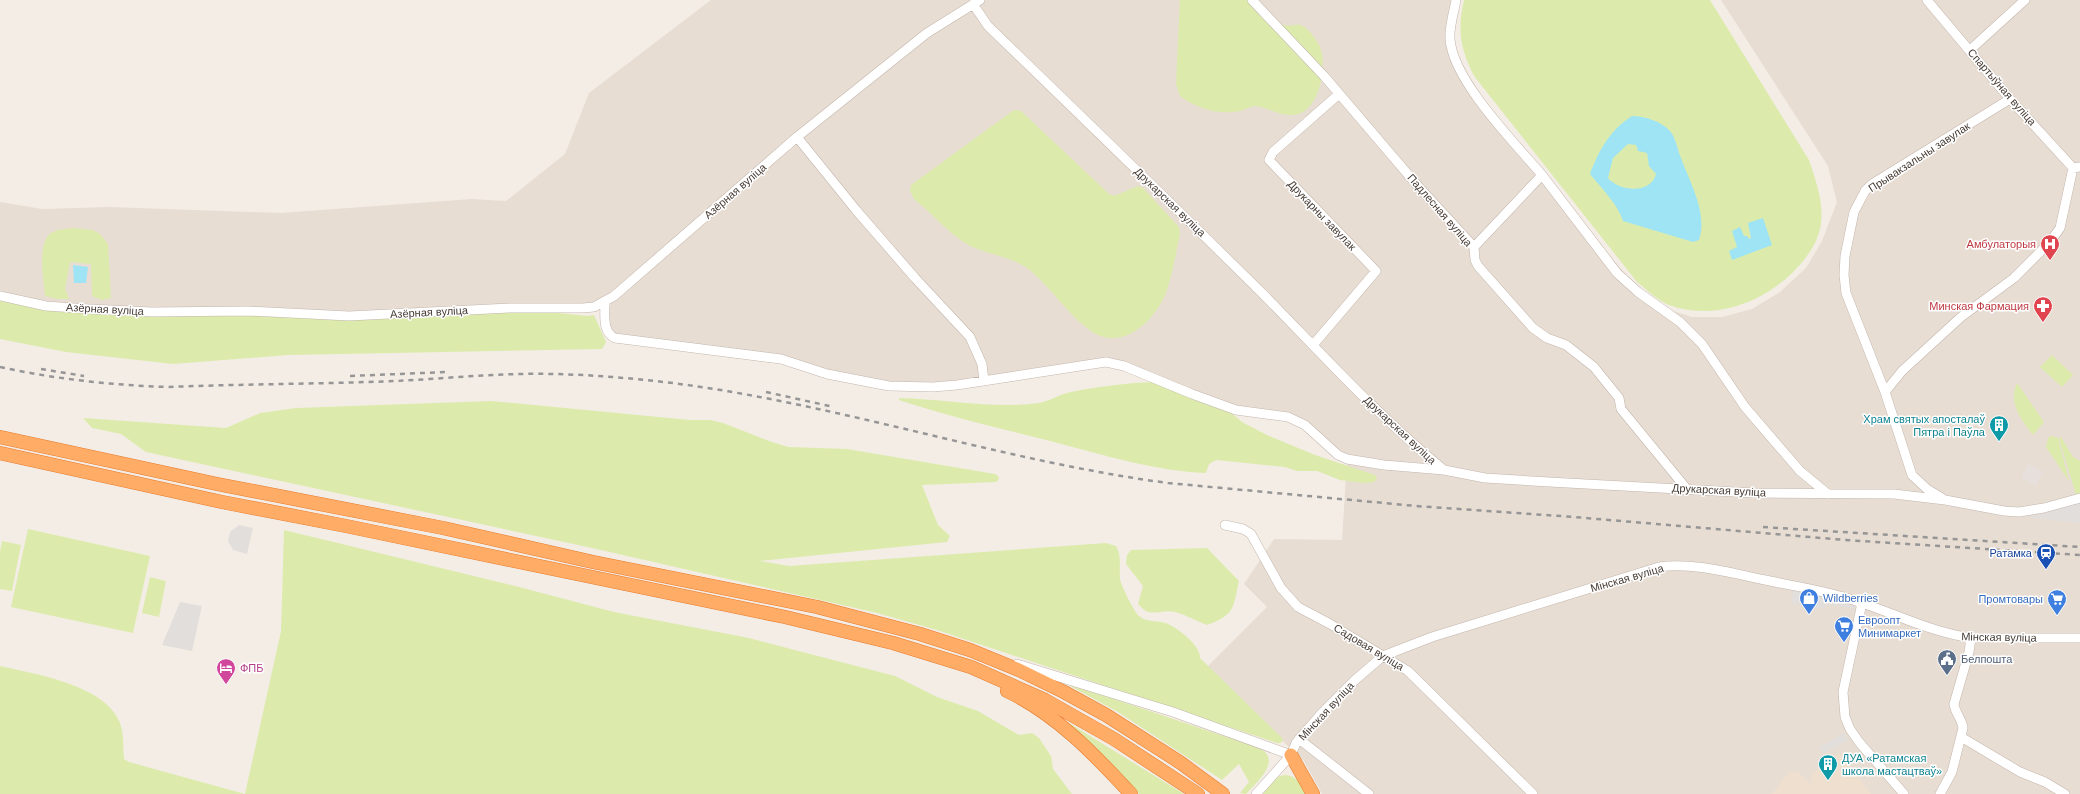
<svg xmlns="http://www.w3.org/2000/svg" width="2080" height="794" font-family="Helvetica,sans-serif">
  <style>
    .residential { fill: #e8ddd3 }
    .industrial { fill: #e6dfdb }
    .education { fill: #eedfcf }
    .green { fill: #dcebac }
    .parking { fill: #e2dedb }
    .water { fill: #9ee4f5; fill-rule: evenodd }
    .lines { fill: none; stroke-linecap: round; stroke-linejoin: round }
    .minor-casing { stroke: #c3b5ab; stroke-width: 10 }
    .highway-casing { stroke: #e77b2c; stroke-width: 14 }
    .minor { stroke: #fff; stroke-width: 9 }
    .highway { stroke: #ffac66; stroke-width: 13 }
    .rail { stroke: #969696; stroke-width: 2.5; stroke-dasharray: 5 5; stroke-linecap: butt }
    .labels { text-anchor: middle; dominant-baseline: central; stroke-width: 3; stroke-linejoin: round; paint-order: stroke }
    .street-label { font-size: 11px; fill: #473c35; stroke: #fff }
    .health-label { font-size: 11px; fill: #be3a42; stroke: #fff; text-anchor: end }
    .culture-label { font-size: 11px; fill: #0d838f; stroke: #fff; text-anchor: end }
    .transit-label { font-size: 11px; fill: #164399; stroke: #fff; text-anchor: end }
    .shop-label { font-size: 11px; fill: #366cbe; stroke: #fff; text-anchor: start }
    .service-label { font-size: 11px; fill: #4e5e75; stroke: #fff; text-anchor: start }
    .hotel-label { font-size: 11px; fill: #b23c85; stroke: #fff; text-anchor: start }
  </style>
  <rect width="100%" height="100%" fill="#f4ede6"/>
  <path class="residential" d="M711,0H1456L1450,39L1477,99L1634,284L1664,308L1692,317H1722L1752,309L1780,292L1806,268L1822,241L1837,202L1828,166L1721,0H2080V794H1322L1304,761L1205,669L1267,607L1244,584L1274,539L1342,540L1347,459L1305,425L1247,412L1106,362L984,381L889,386L781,359L608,335L605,303L349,316L89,309L0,294V202L42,209L109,207L280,213L472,199L506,201L565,154L589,93Z"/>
  <path class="industrial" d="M2028,464L2043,471L2036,486L2021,478Z"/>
  <path class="education" d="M1839,753L1871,794H1772L1786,775L1787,776L1791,771H1797L1811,784V775Z"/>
  <path class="green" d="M1180,0H1250C1258,9 1272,21 1284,25C1289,27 1295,24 1300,25C1307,26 1317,40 1320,47C1328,67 1319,117 1290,115C1278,115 1267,107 1255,106C1250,106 1245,110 1240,111C1218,115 1198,109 1180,96L1176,84Z
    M1464,0H1710L1809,160C1817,184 1826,208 1819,233C1816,243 1810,252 1804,260C1773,299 1718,323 1669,305C1657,300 1647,290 1637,282L1474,76C1460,48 1457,30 1464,0Z
    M1014,110L1021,111L1109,194L1114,196L1138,186L1143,188L1179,227L1180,234C1176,252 1173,272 1167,290C1157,319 1123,353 1091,331C1067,314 1053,290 1031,271C1012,255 982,255 962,241C945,229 930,212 914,199L910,191L911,185Z
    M74,228L93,230L100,234L108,244L111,298L102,300L92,296L91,264L70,262L65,289L69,299H57L45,296C44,279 35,238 55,231C60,229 68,229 74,228Z
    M0,294L46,306L349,316L510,308L588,316L594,315L606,342L602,349L289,355L173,364L66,352L0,339Z
    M2052,355L2073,375L2062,387L2040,367Z
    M1173,381L1216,400L1242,422L1267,435L1315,455L1375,475L1377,479L1374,482L1364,483L1340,480L1317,471H1297L1285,467L1216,460L1209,464L1206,473C1155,471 1103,455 1054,442C1002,429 950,417 899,400V398C945,399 993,409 1039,403C1050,401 1060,394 1071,392C1105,385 1139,382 1173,381Z
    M2017,383L2044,422L2033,435C2021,419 2008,404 2017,383Z
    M491,401L690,420H710L723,423L769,441L788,447L847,449L995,474L998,476L999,479L996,482L922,485L938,525L950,536L947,542L760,561L789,566L1106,543L1116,546C1122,556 1119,568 1120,579C1121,585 1134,612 1139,616C1147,623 1160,620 1168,624C1179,629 1201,646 1200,658L1283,739L1281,743H1277L937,630L877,613L592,548L146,452L121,434L92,428L83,418L226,428L260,413L296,408Z
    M2051,436L2058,438L2069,481L2046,447L2048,438Z
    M2061,437L2073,457L2080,461V493L2076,495L2059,438Z
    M28,529L150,556L133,633L11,607Z
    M284,530L523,588L614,612L749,638L895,676L937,697L978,711L1019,735L1032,733L1039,738L1051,756L1053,769L1072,794H0V666C35,674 106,685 120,723C124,734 123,747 124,759L129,762L245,794L281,631Z
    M2,541L21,545L12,591L0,589V552Z
    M1207,548L1239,581C1233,608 1235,615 1207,625C1197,621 1186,615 1175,612C1160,608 1151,620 1138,604L1143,586L1126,564L1127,555L1131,550Z
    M150,577L166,581L159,617L142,613Z
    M1061,681L1259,748C1283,760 1257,782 1246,794L1240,793L1249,782L1239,764L1222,780L1118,712Z
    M1048,710L1184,794H1139Z
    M1284,775C1297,775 1301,784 1307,794H1262L1278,777Z"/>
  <path class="parking" d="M2080,501V523L2031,518L2027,512Z
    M239,525L253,528L247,554L233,550L228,541L230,532Z
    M1793,586L1856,601L1855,609L1825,604L1824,609L1791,603Z
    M180,602L202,606L192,651L162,645Z
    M1844,733L1848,740L1823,754L1819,747Z"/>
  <path class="water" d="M1632,116C1644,116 1660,121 1669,130C1676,137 1677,149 1681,158C1690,183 1708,213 1699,240L1693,242L1623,221C1618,204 1601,188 1590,174C1599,150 1610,130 1632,116ZM1628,144L1636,145L1638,151L1647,153L1649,166L1656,174C1651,194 1620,192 1608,178L1613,158Z
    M1763,218L1772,245L1732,260L1729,251L1737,247L1732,231L1740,227L1744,236H1747L1749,239L1751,238L1748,223Z
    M73,265L88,267L86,283H74Z"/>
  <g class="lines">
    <defs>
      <path id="minor" d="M1252,0L1324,76L1417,185L1474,247L1475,260L1478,266L1533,328L1547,338L1566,345L1594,367L1619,398L1621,409L1686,488
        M1456,0C1454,12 1449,27 1450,39C1453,81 1515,143 1542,175L1474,247
        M1927,0L2010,99L2073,168L2080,167
        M973,4L988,26C1080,115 1172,204 1263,294C1322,354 1379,417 1444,470
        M1970,50L2025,0
        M797,137L856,210L915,278L970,337L982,364L984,381
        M1542,175L1617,273L1638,292L1680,322L1702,344L1745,407L1800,471L1828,494
        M0,296L46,306L89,309L152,312L248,311L349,316L510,308H583L594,307L614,296L797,137L927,33L980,0
        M605,302C605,315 602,332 615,338L781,359L827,374L889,386L933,387L957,385L1106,362L1124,366L1192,394L1236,410L1288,417L1305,425L1338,455L1347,459L1384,465L1444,470L1485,478L1549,482L1753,493L1894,494L1945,500L2004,511L2019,512L2044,508L2080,498
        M1313,345L1376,271L1269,160L1273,152L1339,94
        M1885,392L1846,293L1844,275L1845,256L1854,212L1865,191L1872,184L2010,99
        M1942,498L1927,489L1912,475L1885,392L1902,371L1961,317L2014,278L2050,242L2060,228L2073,168
        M1225,525L1243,529L1251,534L1281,588L1298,607L1330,624L1408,671L1533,794
        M1862,603L1843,692L1845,717L1850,729L1859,742L1904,794
        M1017,664L1173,712L1291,755
        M1961,737L2020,772L2045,782L2065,794
        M1299,739L1369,794
        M1256,794L1291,755L1296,743L1321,714L1355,680L1383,656L1432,637L1659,567C1696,562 1733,574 1770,581C1798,587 1828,591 1856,601C1894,613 1930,632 1971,638H2080
        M1940,794L1952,772L1963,728C1962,719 1955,713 1954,704L1969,652L1971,638"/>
      <path id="highway" d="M0,437L217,484L443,528L593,562L817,607L920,634L970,650L1019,670L1064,692L1106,715L1181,763L1223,794
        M0,453L222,502L346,526L785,617L893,643L971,667L1045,700L1114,739L1198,794
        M1007,691C1056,714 1095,755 1131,794
        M1291,755L1313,794"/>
    </defs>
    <use href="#minor" class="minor-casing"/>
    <use href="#highway" class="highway-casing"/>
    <use href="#minor" class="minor"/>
    <use href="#highway" class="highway"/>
    <path class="rail" d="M0,367C55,379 111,385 167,387C243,384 320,384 396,381C436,379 477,375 518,374C563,373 609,376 655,381C828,400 995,460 1168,483L1416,506L1574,517L1845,540L2080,555
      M41,369L84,376
      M350,376L446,372
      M766,392L834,407
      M1763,527L2080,547"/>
  </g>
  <defs>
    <symbol id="hospital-pin" viewBox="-11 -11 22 30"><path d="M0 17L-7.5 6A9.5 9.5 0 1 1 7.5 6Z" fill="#e0444e" stroke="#fff"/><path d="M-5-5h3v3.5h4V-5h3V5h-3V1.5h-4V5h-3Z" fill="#fff"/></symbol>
    <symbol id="pharmacy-pin" viewBox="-11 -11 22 30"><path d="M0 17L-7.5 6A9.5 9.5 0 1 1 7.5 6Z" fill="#e0444e" stroke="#fff"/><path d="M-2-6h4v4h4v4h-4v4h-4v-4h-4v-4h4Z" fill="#fff"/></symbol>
    <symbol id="building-pin" viewBox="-11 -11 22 30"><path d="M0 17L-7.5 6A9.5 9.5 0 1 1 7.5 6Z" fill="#0f9aa8" stroke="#fff"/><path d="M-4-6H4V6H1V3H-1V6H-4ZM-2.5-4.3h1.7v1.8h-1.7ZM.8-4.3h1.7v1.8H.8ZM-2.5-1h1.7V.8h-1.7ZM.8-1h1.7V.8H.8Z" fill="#fff"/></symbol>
    <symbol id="station-pin" viewBox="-11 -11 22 30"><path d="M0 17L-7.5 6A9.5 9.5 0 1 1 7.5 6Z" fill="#1a4fb4" stroke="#fff"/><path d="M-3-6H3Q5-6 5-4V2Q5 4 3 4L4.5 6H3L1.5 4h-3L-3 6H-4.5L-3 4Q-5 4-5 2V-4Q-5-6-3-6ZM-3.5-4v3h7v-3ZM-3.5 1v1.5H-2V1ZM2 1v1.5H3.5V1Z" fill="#fff"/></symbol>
    <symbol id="shop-pin" viewBox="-11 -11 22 30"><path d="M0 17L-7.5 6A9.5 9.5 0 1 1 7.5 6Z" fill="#3f7fe0" stroke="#fff"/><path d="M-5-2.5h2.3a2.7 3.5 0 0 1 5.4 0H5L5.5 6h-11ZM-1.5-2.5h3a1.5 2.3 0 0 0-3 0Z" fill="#fff"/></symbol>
    <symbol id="supermarket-pin" viewBox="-11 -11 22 30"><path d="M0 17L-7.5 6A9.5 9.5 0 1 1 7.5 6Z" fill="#3f7fe0" stroke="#fff"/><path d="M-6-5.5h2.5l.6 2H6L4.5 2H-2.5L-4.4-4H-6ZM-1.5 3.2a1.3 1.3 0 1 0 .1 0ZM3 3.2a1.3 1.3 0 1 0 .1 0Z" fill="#fff"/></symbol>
    <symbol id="civic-pin" viewBox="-11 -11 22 30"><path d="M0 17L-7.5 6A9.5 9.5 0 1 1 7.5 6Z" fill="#5c6f8a" stroke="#fff"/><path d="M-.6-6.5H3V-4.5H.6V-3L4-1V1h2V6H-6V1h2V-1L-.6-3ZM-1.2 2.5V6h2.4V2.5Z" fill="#fff"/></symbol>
    <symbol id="hotel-pin" viewBox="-11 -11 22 30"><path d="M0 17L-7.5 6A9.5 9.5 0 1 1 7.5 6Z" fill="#d1479c" stroke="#fff"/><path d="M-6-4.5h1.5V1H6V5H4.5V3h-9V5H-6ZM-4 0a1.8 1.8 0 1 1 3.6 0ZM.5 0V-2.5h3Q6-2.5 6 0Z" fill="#fff"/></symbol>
  </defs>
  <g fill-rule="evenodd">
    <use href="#hospital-pin" x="2039" y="233" width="22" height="30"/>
    <use href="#pharmacy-pin" x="2032" y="295" width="22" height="30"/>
    <use href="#building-pin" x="1988" y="414" width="22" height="30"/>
    <use href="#station-pin" x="2035" y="542" width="22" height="30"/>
    <use href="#shop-pin" x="1798" y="587" width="22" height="30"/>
    <use href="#supermarket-pin" x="2046" y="588" width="22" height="30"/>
    <use href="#supermarket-pin" x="1833" y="615" width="22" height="30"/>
    <use href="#civic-pin" x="1936" y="648" width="22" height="30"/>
    <use href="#hotel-pin" x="215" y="657" width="22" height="30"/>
    <use href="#building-pin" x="1817" y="753" width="22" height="30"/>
  </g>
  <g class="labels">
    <g class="street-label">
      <text transform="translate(2002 87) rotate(49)">Спартыўная вуліца</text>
      <text transform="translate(1919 157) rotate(-33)">Прывакзальны завулак</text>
      <text transform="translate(735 191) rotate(-41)">Азёрная вуліца</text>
      <text transform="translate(1170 202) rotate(44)">Друкарская вуліца</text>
      <text transform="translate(1440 210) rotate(49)">Падлесная вуліца</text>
      <text transform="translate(1322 215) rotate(46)">Друкарны завулак</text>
      <text transform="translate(105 309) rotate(3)">Азёрная вуліца</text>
      <text transform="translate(429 312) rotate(-3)">Азёрная вуліца</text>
      <text transform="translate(1400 430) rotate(43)">Друкарская вуліца</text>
      <text transform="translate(1719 490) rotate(3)">Друкарская вуліца</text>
      <text transform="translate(1627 578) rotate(-16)">Мінская вуліца</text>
      <text transform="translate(1999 637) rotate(1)">Мінская вуліца</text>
      <text transform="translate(1369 647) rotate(31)">Садовая вуліца</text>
      <text transform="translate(1326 711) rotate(-47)">Мінская вуліца</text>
    </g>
    <g class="health-label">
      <text x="2036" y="244">Амбулаторыя</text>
      <text x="2029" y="306">Минская Фармация</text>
    </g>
    <g class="culture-label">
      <text x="1985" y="419">Храм святых апосталаў<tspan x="1985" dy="13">Пятра і Паўла</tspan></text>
      <text x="1842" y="758" text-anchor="start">ДУА «Ратамская<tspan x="1842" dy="13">школа мастацтваў»</tspan></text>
    </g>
    <g class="transit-label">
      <text x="2032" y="553">Ратамка</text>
    </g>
    <g class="shop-label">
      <text x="1823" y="598">Wildberries</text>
      <text x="2043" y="599" text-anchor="end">Промтовары</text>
      <text x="1858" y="620">Евроопт<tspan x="1858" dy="13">Минимаркет</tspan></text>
    </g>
    <g class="service-label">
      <text x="1961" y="659">Белпошта</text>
    </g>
    <g class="hotel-label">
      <text x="240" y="668">ФПБ</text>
    </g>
  </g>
</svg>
